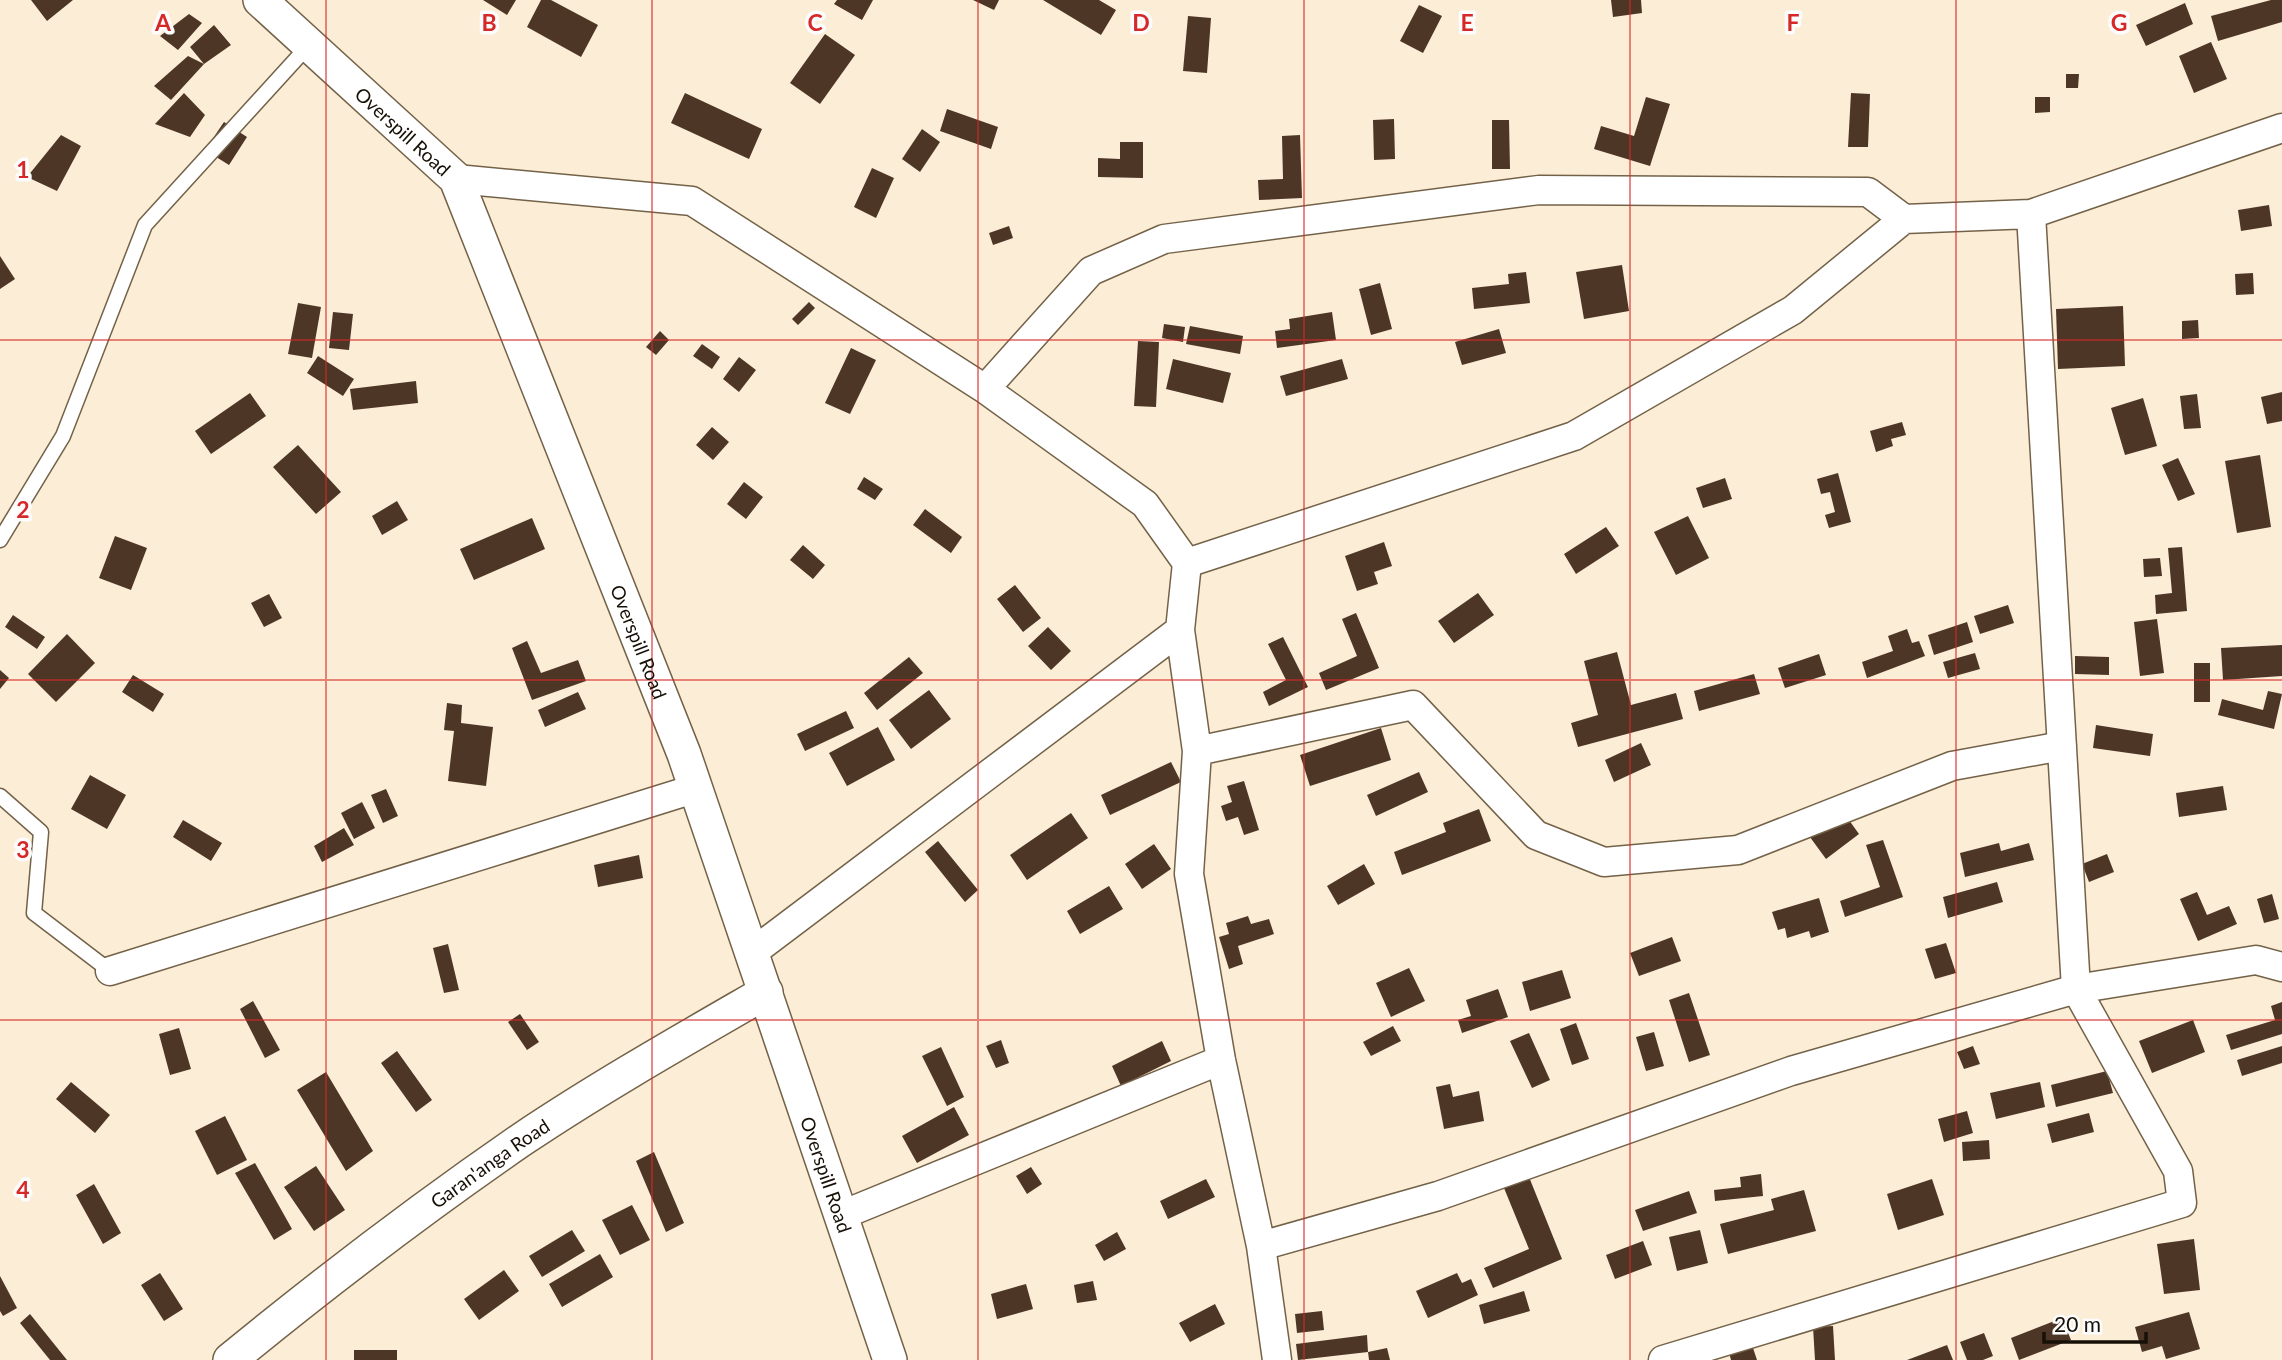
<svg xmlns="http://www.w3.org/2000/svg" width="2282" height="1360" font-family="Lato,sans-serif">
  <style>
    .building { fill: #4e3627 }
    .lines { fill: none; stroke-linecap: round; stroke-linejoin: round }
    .service-casing { stroke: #736248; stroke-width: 17 }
    .minor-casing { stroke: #736248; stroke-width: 31 }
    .tertiary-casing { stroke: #736248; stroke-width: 36 }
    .service { stroke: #fff; stroke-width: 14 }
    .minor { stroke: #fff; stroke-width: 28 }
    .tertiary { stroke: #fff; stroke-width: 33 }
    .grid { fill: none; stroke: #d62828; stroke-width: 2; stroke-opacity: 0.55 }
    .labels { text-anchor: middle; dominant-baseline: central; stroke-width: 7; stroke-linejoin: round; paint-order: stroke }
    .street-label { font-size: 19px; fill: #171007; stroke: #fcfcfc }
    .grid-label { font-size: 23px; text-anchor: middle; font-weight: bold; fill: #d62828; stroke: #fcfcfc; stroke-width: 7; stroke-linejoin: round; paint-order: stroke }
  </style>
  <rect width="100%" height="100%" fill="#fcedd6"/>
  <path class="building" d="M31,0H73L47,21Z
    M483,0H516L507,15Z
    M541,0H551L598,25L581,57L527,27Z
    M837,0H873L862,20L834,4Z
    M973,0H999L994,10Z
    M1043,0H1099L1116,10L1101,35Z
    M1611,0H1641L1642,13L1613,17Z
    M2271,0H2282V22L2218,41L2211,16Z
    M2185,3L2193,24L2146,46L2136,25Z
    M1419,5L1442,16L1423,53L1400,41Z
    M189,14L202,23L178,50L160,36Z
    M1188,16L1211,18L1207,73L1183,71Z
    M214,25L231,45L204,64L171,100L154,86L188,56L204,64L190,47Z
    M825,34L855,55L820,104L790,83Z
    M2211,42L2227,79L2194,93L2179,56Z
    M2066,74H2079L2078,88H2066Z
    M184,93L205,115L190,137L155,124Z
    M685,93L762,129L749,159L671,123Z
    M1851,93L1870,94L1868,147H1848Z
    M1646,97L1670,104L1650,166L1594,149L1601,126L1634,136Z
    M2035,97H2050V112L2035,113Z
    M947,109L998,127L991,149L940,131Z
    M1394,119L1395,159L1374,160L1373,120Z
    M1492,120H1509L1510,169H1492Z
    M224,122L247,137L229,165L205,150Z
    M922,129L940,142L920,172L902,159Z
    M61,135L81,146L57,191L27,177Z
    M1300,135L1302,198L1259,200L1258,180L1283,179L1282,136Z
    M1120,142H1143V178L1098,177V158L1120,159Z
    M872,168L894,178L876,218L854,207Z
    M2269,205L2272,226L2241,231L2238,210Z
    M1009,226L1013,238L993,245L989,233Z
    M0,256L15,279L0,289Z
    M1622,265L1629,311L1584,319L1576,272Z
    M1526,272L1530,303L1474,309L1472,288L1509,284L1508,274Z
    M2253,273L2254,294L2236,295L2235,274Z
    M1380,283L1392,329L1371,335L1359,289Z
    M809,302L815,308L798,325L792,319Z
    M298,303L321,307L312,358L288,354Z
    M2123,306L2125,366L2058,369L2056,309Z
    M333,312L353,314L349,350L329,348Z
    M1332,312L1336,340L1277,348L1275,331L1290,329L1289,319Z
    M2198,320L2199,338L2182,339V321Z
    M1164,324L1185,327L1183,342L1162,338Z
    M1190,326L1243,336L1240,354L1186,344Z
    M1499,329L1506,353L1462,365L1455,342Z
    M660,331L669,340L656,355L646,347Z
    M1138,341L1159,342L1156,407L1134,406Z
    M702,344L720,357L712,369L693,356Z
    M851,348L876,360L850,414L825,403Z
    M318,356L354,379L343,396L307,373Z
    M739,357L756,370L739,392L723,379Z
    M1173,359L1231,373L1223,403L1166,389Z
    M1342,359L1348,379L1286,396L1280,376Z
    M416,381L418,403L353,410L350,389Z
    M2282,392V421L2267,424L2261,397Z
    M250,393L266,416L211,454L195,431Z
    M2197,394L2201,428L2184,429L2180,396Z
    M2143,398L2157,446L2125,455L2111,408Z
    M1902,422L1906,435L1891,439L1893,446L1876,452L1870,431Z
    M712,427L729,442L713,460L696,445Z
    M298,445L341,492L316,514L273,467Z
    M2260,455L2271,527L2237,533L2225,461Z
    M2178,458L2195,494L2178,501L2162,465Z
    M1838,473L1851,522L1829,528L1825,515L1835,512L1830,492L1821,494L1817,479Z
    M864,477L883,489L875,500L857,489Z
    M1725,478L1732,499L1703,508L1696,488Z
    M744,482L763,497L746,519L727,504Z
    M397,501L408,520L382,535L372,516Z
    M925,509L962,537L951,553L913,525Z
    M1688,516L1709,558L1676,575L1654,532Z
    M532,518L545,549L474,580L460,549Z
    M1606,527L1619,546L1576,574L1564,554Z
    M115,536L147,548L131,590L99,578Z
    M1384,542L1392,566L1374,572L1378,584L1357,591L1345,556Z
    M803,545L825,565L813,579L790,560Z
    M2182,547L2187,611L2156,614L2155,595L2172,593L2168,548Z
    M2160,558L2162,576L2144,577L2143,559Z
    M1015,585L1041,618L1023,632L997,599Z
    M1478,593L1494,615L1454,643L1438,621Z
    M269,594L282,618L264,627L251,603Z
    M2008,605L2014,623L1980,634L1974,616Z
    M1356,613L1379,668L1326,690L1319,673L1357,656L1342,619Z
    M13,615L45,637L37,649L5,627Z
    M2157,619L2164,673L2140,676L2134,622Z
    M1967,622L1973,642L1934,655L1928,635Z
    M1048,627L1071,651L1051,670L1028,646Z
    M1907,629L1912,643L1919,641L1925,656L1867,678L1862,662L1893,651L1888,636Z
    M67,634L95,663L56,702L28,674Z
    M1283,637L1308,687L1269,706L1263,692L1286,680L1268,644Z
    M527,641L541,673L578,660L586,681L532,700L512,648Z
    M2282,645V676L2223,680L2221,648Z
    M1617,652L1631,705L1676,693L1683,719L1578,747L1571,723L1598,715L1584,661Z
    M1975,653L1980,669L1948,678L1943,662Z
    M1819,654L1826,675L1785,688L1778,668Z
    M2075,656L2109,657V675L2075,674Z
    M909,657L923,673L877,710L864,693Z
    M2194,663H2210V702H2194Z
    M0,670L9,678L0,689Z
    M1754,674L1760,694L1699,711L1694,691Z
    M133,675L164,694L153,712L122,692Z
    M929,690L951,719L911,749L889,720Z
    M2268,691L2282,694L2274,729L2218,715L2222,699L2263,710Z
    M578,692L586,709L545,727L538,710Z
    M447,703L462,705L461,723L493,727L486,786L448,781L454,731L444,730Z
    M846,711L854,728L805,751L797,734Z
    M2096,725L2153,734L2150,756L2093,748Z
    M878,727L895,760L847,786L829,753Z
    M1381,728L1391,760L1310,786L1300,755Z
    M1641,743L1651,765L1614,782L1605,760Z
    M1171,762L1181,782L1110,815L1101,795Z
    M1419,772L1428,792L1376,816L1367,795Z
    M90,775L126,795L107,829L71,809Z
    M1244,781L1259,830L1244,835L1238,817L1226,821L1221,806L1232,802L1227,786Z
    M2223,786L2227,810L2179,817L2176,793Z
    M386,789L398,816L383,823L371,795Z
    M362,802L375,828L354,839L341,813Z
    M1479,809L1491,841L1402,875L1394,852L1446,832L1443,823Z
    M1841,809L1859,834L1826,859L1807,833Z
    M1071,813L1088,838L1027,880L1010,855Z
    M183,820L222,843L211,861L173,837Z
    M344,828L354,845L322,862L314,846Z
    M1883,840L1903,897L1845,917L1840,901L1880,887L1866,845Z
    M938,841L978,890L965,902L925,852Z
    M1999,843L2001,851L2029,843L2034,860L1965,877L1960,853Z
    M1154,844L1171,869L1142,889L1125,864Z
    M2107,854L2114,872L2089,882L2082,864Z
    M639,855L643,878L598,887L594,865Z
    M1364,864L1375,884L1338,905L1327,886Z
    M1997,882L2003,902L1948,918L1943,897Z
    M1109,886L1123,909L1080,934L1067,911Z
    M2197,892L2207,915L2229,906L2237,924L2198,941L2180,899Z
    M2272,894L2279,919L2264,923L2257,899Z
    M1819,898L1829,932L1811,938L1809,931L1787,938L1785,928L1778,930L1772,912Z
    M1248,916L1251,924L1269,919L1274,934L1238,946L1243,964L1229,969L1219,937L1229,934L1226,923Z
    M1672,937L1681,961L1639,976L1630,953Z
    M1946,943L1956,973L1935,979L1925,949Z
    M448,944L459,990L444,993L433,948Z
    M1409,968L1425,1001L1391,1017L1376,983Z
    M1562,970L1571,998L1530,1011L1522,982Z
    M1498,989L1508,1017L1462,1033L1458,1020L1471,1016L1466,1000Z
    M1689,993L1710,1055L1689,1062L1669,1000Z
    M253,1001L280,1050L265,1058L240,1009Z
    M2282,1002V1034L2231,1050L2226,1035L2275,1020L2271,1006Z
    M520,1014L539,1042L527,1050L508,1022Z
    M2193,1020L2205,1052L2152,1073L2139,1041Z
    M1576,1023L1589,1059L1572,1065L1560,1029Z
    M1393,1026L1401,1041L1371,1056L1363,1042Z
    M179,1028L191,1069L170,1075L159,1034Z
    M1654,1032L1664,1066L1646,1071L1636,1037Z
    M1529,1033L1550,1080L1532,1088L1510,1041Z
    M1001,1040L1009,1063L996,1068L986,1046Z
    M1162,1041L1171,1061L1121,1086L1112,1066Z
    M1973,1046L1980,1064L1964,1069L1957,1052Z
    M2282,1046V1063L2242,1076L2237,1060Z
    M941,1047L964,1097L947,1106L922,1056Z
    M397,1051L432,1100L416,1112L381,1063Z
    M2107,1071L2113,1093L2056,1107L2051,1085Z
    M326,1072L373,1151L346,1171L297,1090Z
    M71,1082L110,1115L95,1133L56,1099Z
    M2040,1082L2045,1107L1996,1119L1990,1093Z
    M1450,1084L1453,1097L1479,1091L1484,1121L1444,1129L1436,1087Z
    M954,1107L969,1135L917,1163L902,1136Z
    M1967,1111L1973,1133L1944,1142L1938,1119Z
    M2089,1113L2094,1132L2052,1143L2047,1124Z
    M225,1116L247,1160L217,1175L195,1131Z
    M1989,1140L1990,1159L1963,1161L1962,1142Z
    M654,1152L684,1223L666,1232L636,1161Z
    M255,1163L292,1229L274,1240L235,1173Z
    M316,1166L345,1210L314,1231L284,1187Z
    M1031,1167L1042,1184L1027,1194L1016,1176Z
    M1761,1174L1763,1196L1715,1201L1714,1190L1741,1187L1740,1177Z
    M1529,1177L1562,1259L1493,1288L1484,1268L1529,1249L1504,1188Z
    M1206,1179L1215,1197L1168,1219L1160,1201Z
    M1932,1179L1944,1215L1898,1230L1887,1194Z
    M94,1184L121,1233L103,1244L76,1195Z
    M1804,1190L1816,1231L1728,1254L1720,1224L1774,1210L1771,1199Z
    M1689,1191L1697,1213L1643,1231L1635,1210Z
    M632,1205L650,1240L620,1255L602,1220Z
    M572,1230L585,1251L542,1277L529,1256Z
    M1700,1230L1708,1263L1677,1271L1669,1237Z
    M1117,1232L1126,1249L1104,1261L1095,1245Z
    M2194,1239L2200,1290L2164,1294L2157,1244Z
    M1643,1241L1652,1265L1615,1279L1606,1255Z
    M600,1254L613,1277L562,1307L549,1284Z
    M504,1270L519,1291L479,1320L464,1299Z
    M160,1273L183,1309L164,1321L141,1285Z
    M1457,1273L1462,1283L1471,1279L1478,1295L1428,1318L1416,1291Z
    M0,1276L17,1308L3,1316L0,1311Z
    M1093,1281L1097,1300L1077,1303L1074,1285Z
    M1026,1284L1033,1309L997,1319L991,1294Z
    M1524,1291L1530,1311L1484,1324L1479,1305Z
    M1215,1304L1225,1324L1190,1342L1179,1323Z
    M1322,1311L1324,1330L1297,1333L1295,1314Z
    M2189,1312L2200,1349L2166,1359L2162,1346L2142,1352L2135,1327Z
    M30,1314L67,1360H50L20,1323Z
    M2062,1318L2071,1340L2019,1360L2011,1338Z
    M1833,1326L1835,1360H1815L1813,1327Z
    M1984,1333L1993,1356L1983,1360H1967L1960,1342Z
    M1367,1335L1368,1352L1298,1360L1296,1344Z
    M1751,1342L1757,1360H1731L1728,1349Z
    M1947,1345L1953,1360H1907Z
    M1387,1348L1390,1360H1369L1368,1352Z
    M354,1350H397V1360H354Z"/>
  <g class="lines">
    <defs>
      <path id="service" d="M0,540L63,436L145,225L309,45
        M0,796L41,832L34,913L110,971"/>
      <path id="minor" d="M456,179L692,201L985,389L1145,504L1187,563L1574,436L1793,310L1904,219L2031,214L2282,128
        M985,389L1091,271L1164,239L1539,190L1868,192L1904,219
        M1180,630L1197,751L1189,874L1221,1060L1261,1246L1277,1360
        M1197,751L1413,705L1536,835L1604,862L1738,850L1952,766L2062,746
        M753,952L1180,630L1187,563
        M110,971L697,788
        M842,1215L1221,1060
        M1261,1246L1438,1196L1791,1071L2076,989L2256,960L2282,967
        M1663,1360L2182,1203L2178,1171L2076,989L2031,214"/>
      <g id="tertiary">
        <path id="s1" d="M260,0L456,179L684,754L890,1360"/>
        <path id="s2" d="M230,1360C324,1283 421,1209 521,1140C600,1087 683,1040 766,992"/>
      </g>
    </defs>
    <use href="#service" class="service-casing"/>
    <use href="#minor" class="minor-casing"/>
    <use href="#tertiary" class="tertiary-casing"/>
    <use href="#service" class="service"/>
    <use href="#minor" class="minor"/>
    <use href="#tertiary" class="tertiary"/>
  </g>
  <path class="grid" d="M326,0V1360M652,0V1360M978,0V1360M1304,0V1360M1630,0V1360M1956,0V1360M0,340H2282M0,680H2282M0,1020H2282"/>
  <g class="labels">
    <g class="street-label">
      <text stroke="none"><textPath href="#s1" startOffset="194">Overspill Road</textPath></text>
      <text stroke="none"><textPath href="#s1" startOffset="763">Overspill Road</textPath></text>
      <text stroke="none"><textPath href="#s2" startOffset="326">Garan'anga Road</textPath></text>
      <text stroke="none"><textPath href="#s1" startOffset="1328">Overspill Road</textPath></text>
    </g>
  </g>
  <g class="grid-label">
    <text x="163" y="31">A</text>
    <text x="489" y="31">B</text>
    <text x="815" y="31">C</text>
    <text x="1141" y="31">D</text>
    <text x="1467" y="31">E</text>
    <text x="1793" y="31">F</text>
    <text x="2119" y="31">G</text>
    <text x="23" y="178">1</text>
    <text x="23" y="518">2</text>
    <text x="23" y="858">3</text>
    <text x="23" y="1198">4</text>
  </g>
  <path d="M2044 1332v10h102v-10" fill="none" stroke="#171007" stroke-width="3.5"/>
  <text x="2054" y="1332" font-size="21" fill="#171007" stroke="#fcfcfc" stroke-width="5" paint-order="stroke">20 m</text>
</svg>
